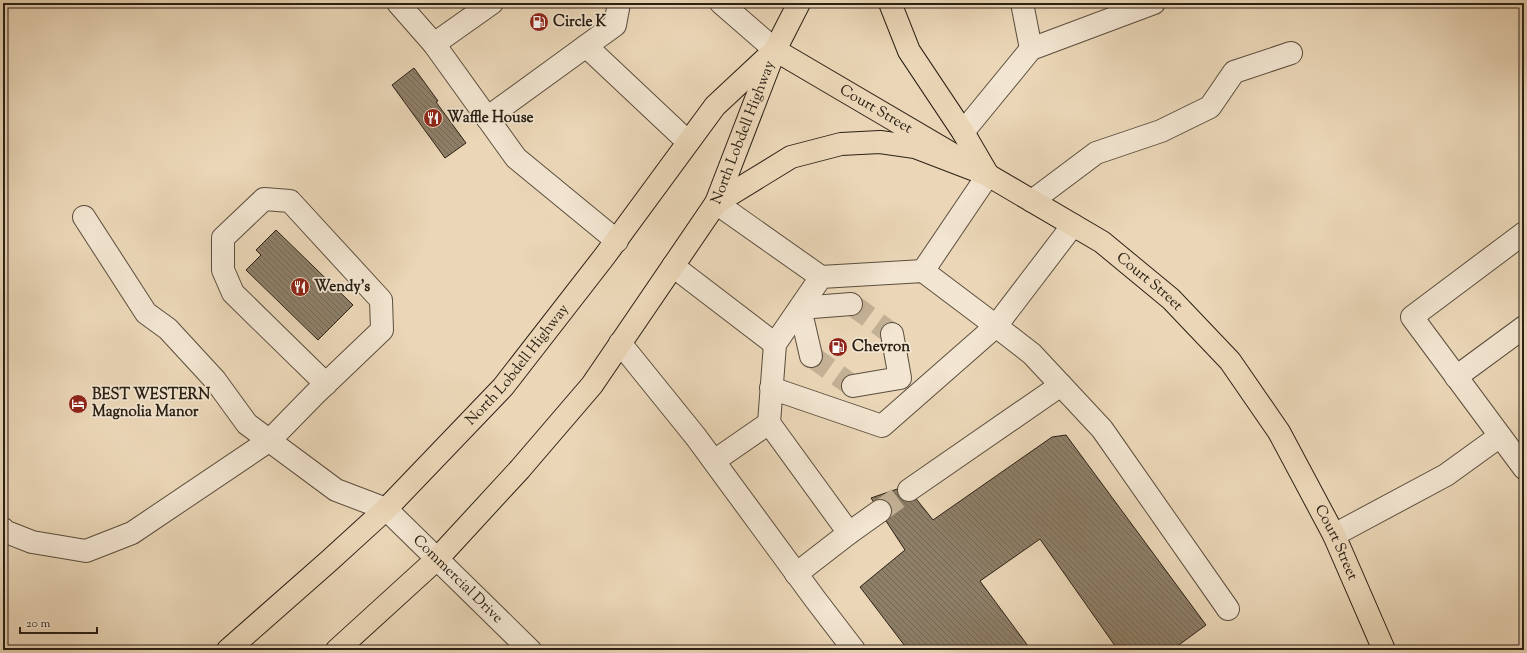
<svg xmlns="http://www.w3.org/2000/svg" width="1527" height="653" font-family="'Sorts Mill Goudy',serif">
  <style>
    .building { fill: url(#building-back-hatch); stroke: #2a2014 }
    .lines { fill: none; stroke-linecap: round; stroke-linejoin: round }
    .minor-tunnel { stroke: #c4b297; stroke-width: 22; stroke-dasharray: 22 11; stroke-linecap: butt }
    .minor-casing { stroke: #5a4e3d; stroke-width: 24 }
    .major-casing { stroke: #2a2014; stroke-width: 24 }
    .highway-casing { stroke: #2a2014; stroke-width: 24 }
    .minor { stroke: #f2e5d1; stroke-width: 22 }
    .major { stroke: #ebd7b8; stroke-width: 22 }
    .highway { stroke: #ebd7b8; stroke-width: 22 }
    .labels { text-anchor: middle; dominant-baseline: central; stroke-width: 3.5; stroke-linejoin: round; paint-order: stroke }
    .poi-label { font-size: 15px; font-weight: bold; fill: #2a2014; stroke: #f2e5d1; text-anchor: start }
    .street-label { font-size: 15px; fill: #2a2014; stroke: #f2e5d1 }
  </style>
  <defs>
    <pattern id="building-back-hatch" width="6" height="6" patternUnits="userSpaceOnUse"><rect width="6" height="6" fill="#8e7f69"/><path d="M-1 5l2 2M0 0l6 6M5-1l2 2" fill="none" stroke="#746855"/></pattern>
  </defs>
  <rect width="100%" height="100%" fill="#ebd7b8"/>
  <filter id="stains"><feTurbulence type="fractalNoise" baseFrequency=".005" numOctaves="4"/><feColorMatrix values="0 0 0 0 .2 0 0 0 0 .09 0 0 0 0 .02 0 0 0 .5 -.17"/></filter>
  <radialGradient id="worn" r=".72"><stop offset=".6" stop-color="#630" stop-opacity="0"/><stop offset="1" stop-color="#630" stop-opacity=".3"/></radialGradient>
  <path class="building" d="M414,68L438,101L436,102L466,143L445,158L392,85Z
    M276,230L353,305L318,340L246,270L261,255L256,250Z
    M1066,435L1206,625L1172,650H1118L1040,539L980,581L1031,650H908L860,587L905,550L871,498L906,486L933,520L1052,437Z"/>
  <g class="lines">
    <path class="minor-tunnel" d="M851,304L892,334
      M811,356L853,386
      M880,511L909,490"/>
    <defs>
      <g id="minor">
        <path d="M398,3L434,44L516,158L617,241"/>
        <path d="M721,3L775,50"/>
        <path d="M1022,3L1031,49"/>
        <path d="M434,44L492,3"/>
        <path d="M586,46L688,142"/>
        <path d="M487,118L615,25L619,3"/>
        <path d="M963,132L1031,49L1154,3"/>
        <path d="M1032,201L1096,153L1161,131L1210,107L1234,72L1291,53"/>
        <path d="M716,203L821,277"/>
        <path id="s1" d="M84,217L146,313L168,329L215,380L247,424L336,490L386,509L530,650"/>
        <path d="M1073,225L996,326L1032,354L1102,429L1228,609"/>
        <path d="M1524,233L1412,317L1524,468"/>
        <path d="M673,266L775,344"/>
        <path d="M923,271L988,175"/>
        <path d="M620,343L696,437L815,599L854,650"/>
        <path d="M811,356L800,308L851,304"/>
        <path d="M1456,377L1524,327"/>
        <path d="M853,386L900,378L892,334"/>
        <path d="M769,423L775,344L821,277L923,271L996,326L882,426L771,388"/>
        <path d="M714,461L769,423L849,533L796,574"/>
        <path d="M909,490L1061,385"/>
        <path d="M3,529L4,531L32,542L86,551L132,533L270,440L315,394L382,330L381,300L290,201L264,199L223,238V270L233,293L326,384"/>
        <path d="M849,533L880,511"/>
        <path d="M1334,535L1446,475L1500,436"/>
      </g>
      <g id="major">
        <path id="s2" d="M775,50L1102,242L1171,299L1230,361L1279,432L1334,535L1384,650"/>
      </g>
      <g id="highway">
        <path d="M890,3L909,51L963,132L988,175"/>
        <path d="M716,203L791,157L841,144L880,142L915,147L988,175"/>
        <path id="s3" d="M228,650L329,561L386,509L503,387L604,257L715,106L775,50"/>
        <path id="s4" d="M337,650L438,558L520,469L592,385L716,203L775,50L799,3"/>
      </g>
    </defs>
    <use href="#minor" class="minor-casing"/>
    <use href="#major" class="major-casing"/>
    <use href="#highway" class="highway-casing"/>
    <use href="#minor" class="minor"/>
    <use href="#major" class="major"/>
    <use href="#highway" class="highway"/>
  </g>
  <defs>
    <symbol id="fuel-disc" viewBox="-11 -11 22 22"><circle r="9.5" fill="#8f2418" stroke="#f2e5d1"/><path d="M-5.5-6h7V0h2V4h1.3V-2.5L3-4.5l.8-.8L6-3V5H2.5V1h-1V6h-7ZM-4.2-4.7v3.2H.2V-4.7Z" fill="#fff"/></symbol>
    <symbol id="restaurant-disc" viewBox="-11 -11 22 22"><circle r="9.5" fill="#8f2418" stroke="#f2e5d1"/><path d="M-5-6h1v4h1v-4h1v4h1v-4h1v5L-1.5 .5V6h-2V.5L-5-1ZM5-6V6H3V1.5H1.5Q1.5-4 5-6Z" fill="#fff"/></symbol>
    <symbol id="hotel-disc" viewBox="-11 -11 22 22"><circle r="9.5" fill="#8f2418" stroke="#f2e5d1"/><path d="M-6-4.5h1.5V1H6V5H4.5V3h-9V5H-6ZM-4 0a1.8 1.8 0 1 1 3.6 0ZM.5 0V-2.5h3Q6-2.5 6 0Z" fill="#fff"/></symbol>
  </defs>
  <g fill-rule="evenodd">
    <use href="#fuel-disc" x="528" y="11" width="22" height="22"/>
    <use href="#restaurant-disc" x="422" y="107" width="22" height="22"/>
    <use href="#restaurant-disc" x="289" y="276" width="22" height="22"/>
    <use href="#fuel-disc" x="827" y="336" width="22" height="22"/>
    <use href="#hotel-disc" x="67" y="393" width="22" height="22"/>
  </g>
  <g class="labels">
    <g class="poi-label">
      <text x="553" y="22">Circle K</text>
      <text x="447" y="118">Waffle House</text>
      <text x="314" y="287">Wendy's</text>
      <text x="852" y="347">Chevron</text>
      <text x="92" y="395">BEST WESTERN<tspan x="92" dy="17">Magnolia Manor</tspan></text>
    </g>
    <g class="street-label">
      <text stroke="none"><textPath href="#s2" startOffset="117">Court Street</textPath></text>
      <text stroke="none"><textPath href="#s4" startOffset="664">North Lobdell Highway</textPath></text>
      <text stroke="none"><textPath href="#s2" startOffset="441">Court Street</textPath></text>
      <text stroke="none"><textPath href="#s3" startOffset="407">North Lobdell Highway</textPath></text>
      <text stroke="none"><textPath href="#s2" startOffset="765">Court Street</textPath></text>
      <text stroke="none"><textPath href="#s1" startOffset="530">Commercial Drive</textPath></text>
    </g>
  </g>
  <rect width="1527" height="653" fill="none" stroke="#ebd7b8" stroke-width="16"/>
  <rect x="4" y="4" width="1519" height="645" fill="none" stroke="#2a2014" stroke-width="2"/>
  <rect x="8" y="8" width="1511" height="637" fill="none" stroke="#2a2014"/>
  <path d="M20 627v6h77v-6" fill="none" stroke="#2a2014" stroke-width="2"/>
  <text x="26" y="627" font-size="12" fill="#2a2014" stroke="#f2e5d1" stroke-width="3" paint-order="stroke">20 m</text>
  <rect width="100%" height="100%" filter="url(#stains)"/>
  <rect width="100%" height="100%" fill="url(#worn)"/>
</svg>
